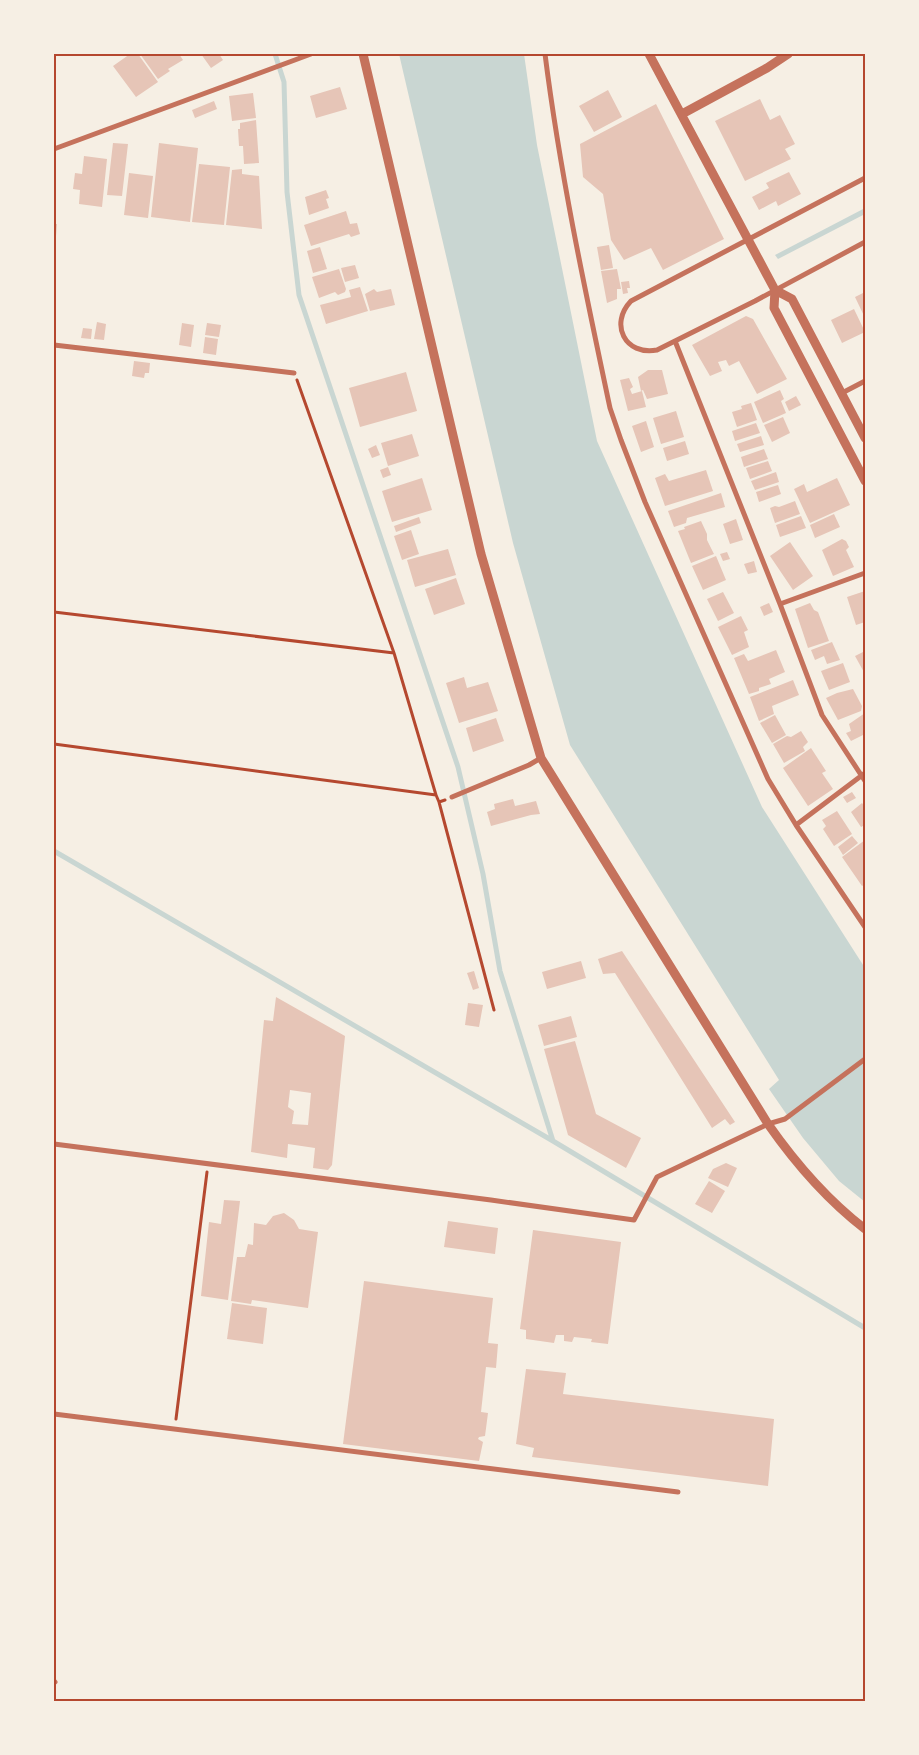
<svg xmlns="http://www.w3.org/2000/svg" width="919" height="1755" font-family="Cabin,sans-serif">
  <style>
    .water { fill: #c9d6d2 }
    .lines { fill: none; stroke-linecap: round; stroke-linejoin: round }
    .stream { stroke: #c9d6d2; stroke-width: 5 }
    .building { fill: #e6c5b7; fill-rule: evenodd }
    .path { stroke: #b5482f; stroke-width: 3 }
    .minor { stroke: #c5725c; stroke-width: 5 }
    .tertiary { stroke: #c5725c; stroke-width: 9 }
    .neatline { fill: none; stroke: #b5482f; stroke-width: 2 }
  </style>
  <rect width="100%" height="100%" fill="#f6efe4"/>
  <path class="water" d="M399,54H524L537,145L597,441L762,807L865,968V1202L839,1181L803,1138L769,1089L779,1080L570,745L513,543Z
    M865,208V214L778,259L775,255Z"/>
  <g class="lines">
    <path class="stream" d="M275,54L284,82L287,192L299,295L458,767L483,874L500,971L553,1141L865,1328
      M54,851L553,1141"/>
  </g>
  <path class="building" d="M130,54H138L158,82L136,97L113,66Z
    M140,54H179L183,60L168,69L170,71L158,79Z
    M201,54H219L223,60L211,68Z
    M340,87L347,109L316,118L310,96Z
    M608,90L622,117L594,132L579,106Z
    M253,93L256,118L232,121L229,96Z
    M760,99L770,120L780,115L795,144L785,149L791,159L745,181L715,121Z
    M214,101L217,109L195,118L192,110Z
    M656,104L724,239L663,270L651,248L624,260L611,240L603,194L583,177L580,144Z
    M256,120L259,163L244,164L243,146H239L238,129H240V123Z
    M113,143L128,144L122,196L107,195Z
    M159,143L198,148L190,222L151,217Z
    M84,156L107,159L102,207L79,204L80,190L73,189L75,173L82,174Z
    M199,164L230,167L224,225L192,222Z
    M242,169V174L259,176L262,229L226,225L232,170Z
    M789,172L801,194L778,206L776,201L759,210L752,197L769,188L766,183Z
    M129,173L153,176L148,218L124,215Z
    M326,190L329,198L326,199L329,208L309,215L305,197Z
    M346,211L350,224L357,223L360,234L351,237L349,234L311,246L304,225Z
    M54,224H57L55,248H54Z
    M609,245L613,268L601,270L597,247Z
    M320,247L327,269L313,273L307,251Z
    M355,265L359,278L345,282L341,268Z
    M339,269L346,289L345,292L338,295L335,292L319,298L312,277Z
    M617,269L621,289H617V299L607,303L601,271Z
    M629,281L630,288H627L628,293L623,294L621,282Z
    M360,287L368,311L326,324L320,305L351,297L349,290Z
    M374,289L377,292L391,289L395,305L370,311L365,294Z
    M865,292V318L855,297Z
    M854,309L865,332L842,343L831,320Z
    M746,316L753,319L787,379L757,394L739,361L729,366L726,360L718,362L722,371L710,376L692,345Z
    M97,322L106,324L104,340L94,339Z
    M182,323L194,325L191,347L179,345Z
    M207,323L221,325L219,337L205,335Z
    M83,328L92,329L91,339L81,338Z
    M205,337L218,339L216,355L203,353Z
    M134,361L150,363L149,373H145L144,378L132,376Z
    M648,370H662L668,394L647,399L643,390L641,391L638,377Z
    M406,372L417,411L360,427L349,388Z
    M629,378L633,387L630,389L632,394L642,391L646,407L628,411L620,380Z
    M780,390L784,399L781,401L786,413L763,423L754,402Z
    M796,396L801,405L789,411L785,402Z
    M751,403L757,420L737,427L732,412L742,409L741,406Z
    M676,411L684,437L661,444L653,418Z
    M783,417L790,433L772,442L764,425Z
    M646,421L654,447L641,452L632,426Z
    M756,423L760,433L735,441L732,431Z
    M412,434L419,456L388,466L381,443Z
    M761,436L764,445L740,452L737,444Z
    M685,441L689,454L667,461L663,448Z
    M376,445L380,455L372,458L368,449Z
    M764,449L768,459L744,467L741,457Z
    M768,461L772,471L750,479L746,468Z
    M388,467L391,475L383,478L380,470Z
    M706,470L713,491L665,506L655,478L665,474L669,481Z
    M776,472L779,482L755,490L751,481Z
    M422,478L432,510L392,522L382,491Z
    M837,478L850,505L810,523L794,489L804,484L807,492Z
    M778,485L781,494L759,502L756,492Z
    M721,493L725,507L687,518L686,523L674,527L668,511Z
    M795,501L800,514L775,523L770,508L775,506L779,507Z
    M834,514L840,527L815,538L810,525Z
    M801,516L806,528L780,537L776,525Z
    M419,517L421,523L396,532L394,526Z
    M736,519L743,540L730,544L723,524Z
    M701,521L707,534V540L714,554L691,563L678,531L685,529L684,527Z
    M411,530L419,554L402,560L394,536Z
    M842,539L846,541L849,547L846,550L854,567L833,576L822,550Z
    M790,542L813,576L793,590L770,556Z
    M448,549L456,575L415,587L407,560Z
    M727,552L730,559L723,561L720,554Z
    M716,556L726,580L703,590L692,566Z
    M754,561L757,572L748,574L744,564Z
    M456,578L465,604L434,615L425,589Z
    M865,591V622L856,625L847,597Z
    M723,592L734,613L718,621L707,599Z
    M769,603L773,612L764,616L760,607Z
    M810,603L814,610L818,612L829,641L808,648L795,609Z
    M741,616L748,630L744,632L749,647L732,655L718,627Z
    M832,642L840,660L827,664L824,656L815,660L811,650Z
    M776,650L785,672L769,679L771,684L759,688V691L749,694L734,658L744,654L748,661Z
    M865,651V674L855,656Z
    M843,663L850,682L829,690L821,671Z
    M464,677L467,688L488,682L498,711L459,723L446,683Z
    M793,680L799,695L772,706L774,714L759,721L750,697Z
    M853,689L862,706L861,711L838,720L826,698L837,693Z
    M865,713V734L851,741L846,733L851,731L849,724Z
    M775,715L786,735L772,743L760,723Z
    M496,718L504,741L473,752L466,728Z
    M801,731L808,742L803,747L805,751L784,763L773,744L787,736L791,737Z
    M811,748L826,771L822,773L833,789L808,806L783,768Z
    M852,792L856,798L847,803L843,797Z
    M513,799L515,806L536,801L540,814L531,815L491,826L487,812L495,809L494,804Z
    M862,803L865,807V825L861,827L851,812Z
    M837,811L852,834L834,846L823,829L826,826L822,820Z
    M852,836L858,843L843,855L838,847Z
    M865,840V884L862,886L842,857Z
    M622,951L735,1122L730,1125L725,1119L712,1128L615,973L603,974L598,959Z
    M581,961L586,978L547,989L542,972Z
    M474,971L479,988L473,990L467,973Z
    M276,997L345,1036L332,1165L328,1170L313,1168L315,1148L288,1144L287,1158L251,1152L264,1020L273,1021ZM290,1090L311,1093L308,1125L292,1124L294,1111L288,1107Z
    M468,1003L483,1005L479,1027L465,1025Z
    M571,1016L577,1037L544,1046L538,1025Z
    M575,1041L596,1114L641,1138L626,1168L568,1135L544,1049Z
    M726,1163L737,1168L728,1187L708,1178L713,1169Z
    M709,1181L725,1191L712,1213L695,1204Z
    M224,1200L240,1201L228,1300L201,1296L209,1222L221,1224Z
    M284,1213L294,1220L299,1229L318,1232L308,1308L252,1300L251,1304L231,1301L237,1257H245L248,1244L253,1245L254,1223L266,1225L273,1216Z
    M448,1221L498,1228L495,1254L444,1247Z
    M533,1230L621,1242L608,1344L591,1342L592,1339L574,1337L572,1342L564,1341V1335H556L554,1343L526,1339V1330L520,1329Z
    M364,1281L493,1298L488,1343L498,1344L496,1368L486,1367L481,1412L488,1413L485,1436L479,1437L478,1439L483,1442L479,1461L343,1444Z
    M232,1303L267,1308L263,1344L227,1339Z
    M526,1369L566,1373L563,1394L774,1419L768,1486L532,1457L534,1448L516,1444Z"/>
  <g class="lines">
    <path class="path" d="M297,380L394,653L436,795
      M54,612L394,653
      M54,744L436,795L439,802L445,800
      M439,802L494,1010
      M176,1419L207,1172"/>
    <path class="minor" d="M545,54C560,173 585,290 610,408L621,440L645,502L768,779L796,825L865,927
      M54,149L311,54
      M865,178L631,301C609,324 625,356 657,350L755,301L865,242
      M675,341L780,604L822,715L865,781
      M54,345L294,373
      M842,393L865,381
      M780,604L865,573
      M452,797L529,765L541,758
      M796,825L865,773
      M54,1144L491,1200L634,1220L657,1177L768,1124L785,1119L865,1059
      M54,1414L678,1492
      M54,1681L55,1682"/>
    <path class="tertiary" d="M363,54L481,554L541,758L768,1124C796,1164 826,1199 865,1229
      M649,54L775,290L792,299L865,438
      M682,114L767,68L788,54
      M775,290L774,308L865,481"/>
  </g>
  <rect width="919" height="1755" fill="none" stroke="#f6efe4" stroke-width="110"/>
  <rect x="55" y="55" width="809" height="1645" class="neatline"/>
</svg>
